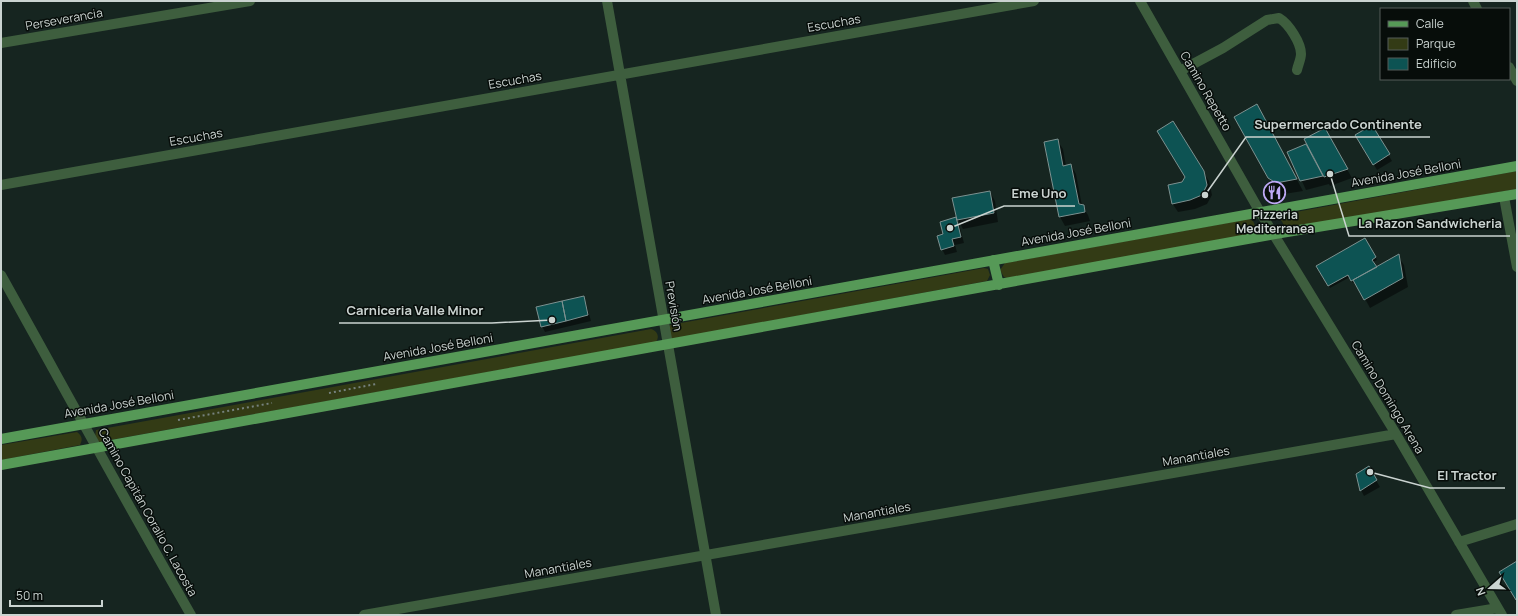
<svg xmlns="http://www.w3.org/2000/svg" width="1518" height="616" font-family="Manrope,sans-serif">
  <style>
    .green { fill: #333b15 }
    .shadow { fill: #0007 }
    .building { fill: #0d5353; stroke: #7d9190 }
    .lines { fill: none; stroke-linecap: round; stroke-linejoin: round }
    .path { stroke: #76827e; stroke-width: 2; stroke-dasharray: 2 3; stroke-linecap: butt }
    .minor { stroke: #3e5e3e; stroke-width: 10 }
    .major { stroke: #569957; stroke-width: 10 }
    .labels { text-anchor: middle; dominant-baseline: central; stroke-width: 3; stroke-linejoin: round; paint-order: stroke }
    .street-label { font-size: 12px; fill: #cad3d0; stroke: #070d0a }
    .poi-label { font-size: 12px; font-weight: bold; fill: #cad3d0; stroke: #070d0a }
    .leader { fill: none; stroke: #cad3d0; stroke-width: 1.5 }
    .callout-dot { fill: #cad3d0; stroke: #070d0a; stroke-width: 1.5 }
    .callout-label { font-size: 13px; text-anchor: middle; font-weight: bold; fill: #cad3d0; stroke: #070d0a; stroke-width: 3; stroke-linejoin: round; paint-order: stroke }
  </style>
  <rect width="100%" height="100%" fill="#162520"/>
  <path class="green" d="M1517,171V189L1293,228L1285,227L1281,220L1285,214Z
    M1249,219L1253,221C1256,226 1256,231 1252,235L1007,278L1004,277L1000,270L1005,263Z
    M984,268L988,269L990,275L987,281L673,339L670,338L668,328L670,325Z
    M651,329C657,331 660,336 656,342L99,442L95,437L96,430Z
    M77,432C82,436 83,439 80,445L1,460V445Z"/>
  <path class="shadow" d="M1264,117L1303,191L1284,194L1276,190L1269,178Z
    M1371,126L1392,161L1377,170L1357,135Z
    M1324,129L1352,178L1330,186L1329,184L1306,190L1289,153L1308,145Z
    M1057,140L1063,149L1066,166L1071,165L1076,174L1082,206L1088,215L1090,221L1065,226L1060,217Z
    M1203,172L1209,181L1212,195L1207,204L1195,209L1178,212L1172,203L1183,183Z
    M990,192L995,201L998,222L963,229L958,220L954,199Z
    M955,219L959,224L964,243L955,245L957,252L945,255L942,249L944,235Z
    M1365,239L1377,260L1373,262L1376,268L1398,256L1404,265L1408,287L1370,308L1356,282L1353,283L1350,277L1330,288L1318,266Z
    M583,297L586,303L591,321L545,332L542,326Z
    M1368,467L1380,487L1364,496L1361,490L1357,474Z"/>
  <path class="building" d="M1257,104L1297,179L1276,183L1268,178L1234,117Z
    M1173,121L1204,171L1207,185L1202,195L1190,200L1172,204L1168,185L1182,182L1185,177L1157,131Z
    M1372,125L1390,154L1373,165L1355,135Z
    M1325,128L1348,169L1324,177L1304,139Z
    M1058,139L1063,166L1071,164L1079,204L1084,205L1085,212L1059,217L1044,142Z
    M1306,144L1323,176L1300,181L1287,152Z
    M990,191L994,213L957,220L952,198Z
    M956,217L961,237L952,239L954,246L941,250L937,236L943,234L940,222Z
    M1365,238L1376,257L1372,260L1377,267L1351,281L1348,275L1328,286L1316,266Z
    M1399,254L1403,278L1364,300L1353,280Z
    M584,296L588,315L566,321L562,301Z
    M562,301L566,321L541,327L536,307Z
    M1369,466L1377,480L1360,491L1356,474Z
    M1517,561V600H1516L1499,572Z"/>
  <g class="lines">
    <path class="path" d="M329,393L376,384
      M178,420L272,403"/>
    <path class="minor" d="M607,1L716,615
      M1140,1L1260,212L1396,434L1502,615
      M1473,1L1477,9
      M1,43L250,1
      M1509,67L1517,81
      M1180,71L1223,48L1267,20L1279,18C1289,24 1301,43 1301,54C1301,59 1298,65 1297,70
      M1,185L1034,1
      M1504,197L1517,267
      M1,275C64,388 126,502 191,615
      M1459,542L1517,524
      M364,615L1396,434
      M1456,615L1498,608"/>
    <path class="major" d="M993,260L999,285
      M1,439L1517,166
      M1,465L1275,234L1517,194"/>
  </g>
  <defs>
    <symbol id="restaurant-ring" viewBox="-11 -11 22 22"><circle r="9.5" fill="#070d0a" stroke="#bea9f5" stroke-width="1.5"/><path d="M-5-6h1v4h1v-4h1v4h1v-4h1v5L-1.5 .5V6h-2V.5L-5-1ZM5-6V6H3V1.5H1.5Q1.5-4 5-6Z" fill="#bea9f5"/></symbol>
  </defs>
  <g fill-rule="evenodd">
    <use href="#restaurant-ring" x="1262" y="180" width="25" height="25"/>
  </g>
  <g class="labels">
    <g class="street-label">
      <text transform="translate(64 19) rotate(-10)">Perseverancia</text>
      <text transform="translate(834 23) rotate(-10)">Escuchas</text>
      <text transform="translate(515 80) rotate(-10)">Escuchas</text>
      <text transform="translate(1206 91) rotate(60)">Camino Repetto</text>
      <text transform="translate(196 137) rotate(-10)">Escuchas</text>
      <text transform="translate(1406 173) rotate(-10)">Avenida José Belloni</text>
      <text transform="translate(1076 232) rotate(-10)">Avenida José Belloni</text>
      <text transform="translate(757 290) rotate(-10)">Avenida José Belloni</text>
      <text transform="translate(674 306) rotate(80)">Previsión</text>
      <text transform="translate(438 347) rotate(-10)">Avenida José Belloni</text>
      <text transform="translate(1388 397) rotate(59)">Camino Domingo Arena</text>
      <text transform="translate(119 404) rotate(-10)">Avenida José Belloni</text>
      <text transform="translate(1196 456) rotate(-10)">Manantiales</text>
      <text transform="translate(148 512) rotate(61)">Camino Capitán Coralio C. Lacosta</text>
      <text transform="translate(877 512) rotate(-10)">Manantiales</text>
      <text transform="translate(558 568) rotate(-10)">Manantiales</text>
    </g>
    <g class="poi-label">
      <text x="1275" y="214">Pizzeria<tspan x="1275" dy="14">Mediterranea</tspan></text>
    </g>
  </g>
  <path class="leader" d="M1205 195L1246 137H1430M950 228L1004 206H1075M1330 174L1349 236H1510M552 320L492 323H339M1370 472L1430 488H1505"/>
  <g class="callout-dot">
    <circle cx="1205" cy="195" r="4"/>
    <circle cx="950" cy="228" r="4"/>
    <circle cx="1330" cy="174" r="4"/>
    <circle cx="552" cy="320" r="4"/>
    <circle cx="1370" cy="472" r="4"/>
  </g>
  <g class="callout-label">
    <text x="1338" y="129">Supermercado Continente</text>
    <text x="1039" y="198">Eme Uno</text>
    <text x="1430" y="228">La Razon Sandwicheria</text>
    <text x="415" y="315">Carniceria Valle Minor</text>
    <text x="1467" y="480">El Tractor</text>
  </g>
  <rect width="1518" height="616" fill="none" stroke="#cad3d0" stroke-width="4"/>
  <rect x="1380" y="8" width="130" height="72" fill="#070d0a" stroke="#555c59"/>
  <rect x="1388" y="21" width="20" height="6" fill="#569957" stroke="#555c59"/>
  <text x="1416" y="28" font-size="12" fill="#cad3d0">Calle</text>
  <rect x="1388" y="38" width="20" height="12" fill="#333b15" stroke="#555c59"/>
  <text x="1416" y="48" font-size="12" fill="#cad3d0">Parque</text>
  <rect x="1388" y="58" width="20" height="12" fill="#0d5353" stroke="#555c59"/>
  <text x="1416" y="68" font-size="12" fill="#cad3d0">Edificio</text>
  <g transform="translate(1490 588) rotate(250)" stroke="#070d0a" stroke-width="3" paint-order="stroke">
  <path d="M0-3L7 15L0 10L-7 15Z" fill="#cad3d0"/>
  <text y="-6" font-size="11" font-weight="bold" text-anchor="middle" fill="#cad3d0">N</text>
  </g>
  <path d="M10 600v6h92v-6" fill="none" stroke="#cad3d0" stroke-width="2"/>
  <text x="16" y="600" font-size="12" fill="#cad3d0" stroke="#070d0a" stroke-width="3" paint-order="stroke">50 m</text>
</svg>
